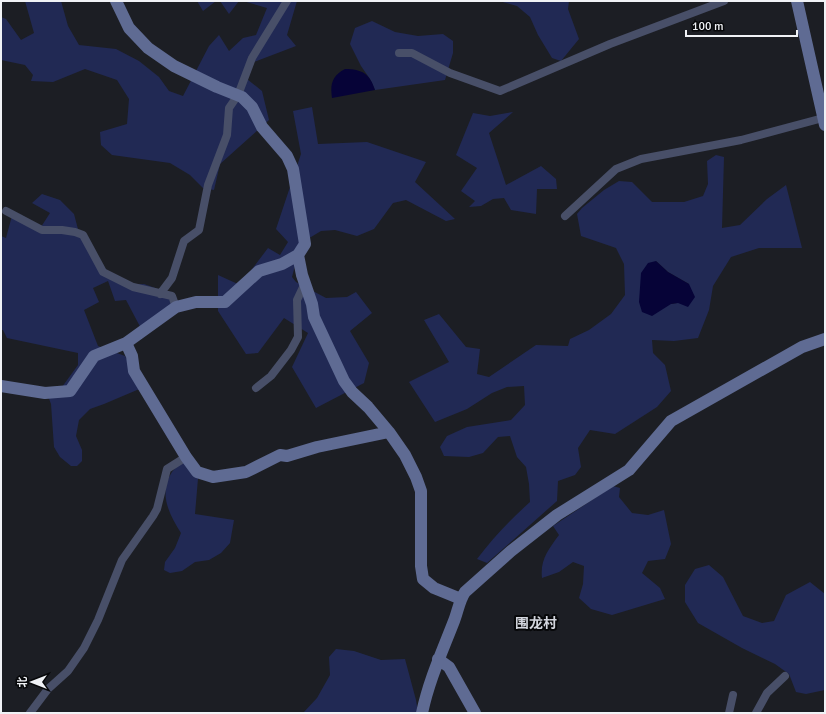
<svg xmlns="http://www.w3.org/2000/svg" width="826" height="714" font-family="Signika,'Noto Sans SC',sans-serif">
  <style>
    .green { fill: #212954; fill-rule: evenodd }
    .water { fill: #060337 }
    .lines { fill: none; stroke-linecap: round; stroke-linejoin: round }
    .street { stroke: #484f68; stroke-width: 8 }
    .secondary { stroke: #5f6b93; stroke-width: 12 }
    .labels { text-anchor: middle; dominant-baseline: central; stroke-width: 4; stroke-linejoin: round; paint-order: stroke }
    .quarter-label { font-size: 14px; font-weight: bold; fill: #d3d6de; stroke: #07080a }
  </style>
  <rect width="100%" height="100%" fill="#1c1e24"/>
  <path class="green" d="M25,1H61L68,26L79,45L116,49L139,61L159,77L169,91L183,96L209,46L219,35L229,51L243,38L256,35L267,8L243,1H297L287,35L296,46L254,62L247,79L262,91L269,120L220,164L214,190L203,188L190,175L170,163L112,155L101,145L100,132L127,124L129,99L117,80L85,69L53,82L31,81L33,75L25,65L1,60V17L6,19L21,40L34,33Z
    M197,1H216L203,11Z
    M220,1H239L229,14Z
    M499,1H569L568,9L579,39L561,61L552,58L538,35L530,17L517,6Z
    M372,21L395,32L418,36L443,34L453,41V53L445,80L375,90L370,79L361,66L350,44L355,28Z
    M312,107L318,144L367,142L426,162L415,182L455,219L446,221L406,200L393,203L374,229L357,236L335,230L321,231L301,243L292,277L296,282L326,298L347,297L356,292L372,313L350,331L369,363L364,383L316,408L292,367L308,333L284,318L258,353L246,354L218,311V275L240,285L268,248L280,255L288,242L276,229L301,154L293,111Z
    M513,112L489,133L506,185L541,166L556,179L557,189H537L536,214L511,210L504,198L493,199L481,206L469,207L475,201L461,191L477,168L456,155L473,113L490,116Z
    M716,155L724,157L722,228L740,225L767,199L786,185L802,248H759L731,257L713,286L709,310L698,338L674,341L652,340L653,353L665,365L671,391L657,407L615,434L590,430L578,448L581,467L575,475L558,481L557,501L487,563L477,559C493,538 510,520 530,502L529,484L526,467L517,457L510,436L498,437L483,453L469,457L444,456L440,447L447,436L467,427L511,420L525,405L524,386L507,387L492,393L467,409L435,422L409,382L449,362L424,320L439,314L466,347L480,349L477,374L489,377L536,345L568,346L570,339L589,330L611,314L625,295L624,264L616,248L581,236L577,214L582,208L604,190L619,181L632,182L652,202H684L703,196L708,184L707,161ZM656,261L668,272L689,284L677,303L671,304Z
    M42,194L60,200L74,214L79,233L89,253L122,285L144,284L175,295L179,309L145,336L126,300L115,301L108,281L93,288L99,302L84,310L98,346L125,356L146,388L137,390L104,404L90,409L79,420L76,436L82,450V461L77,466H71L60,457L54,447L51,404L45,388L62,387L78,365V353L7,338L3,330H1V236L6,238L13,212L41,227L50,213L32,203Z
    M191,455L199,467L195,514L234,520L230,543L221,553L209,560L195,562L182,571L170,573L164,570L165,562L175,548L181,533C169,514 158,493 172,472C177,465 186,460 191,455Z
    M613,486L620,488L619,497L632,513L648,515L664,510L671,544L665,559L648,561L642,573L660,588L665,599L612,615L591,609L579,598L583,584L584,566L573,562L559,572L542,578C540,560 548,550 559,535L553,526Z
    M709,565L723,577L743,616L762,623L774,621L786,595L810,582L825,594V690L806,694L796,692L789,674L775,664L742,648L698,623L685,602V585L695,569Z
    M336,649L354,651L381,660L405,659L416,700L418,713H303L317,698L330,675L329,657Z"/>
  <path class="water" d="M345,69C362,69 370,74 375,90L332,98C330,84 332,76 345,69Z
    M656,261L668,272L689,284L695,297L688,307L678,303L671,304L652,316L642,312L639,302L641,273L648,263Z"/>
  <g class="lines">
    <path class="street" d="M399,53H412L450,73L500,91L610,44L724,1
      M6,211L42,230H62L75,232L83,235L103,272L133,287L172,296L176,307
      M565,216L616,169L641,159L741,140L823,118
      M160,294L172,278L184,241L199,230L208,185L227,135L229,108L238,95L252,58L287,1
      M256,388L271,376L291,350L298,337L297,300L305,283
      M30,713L48,689L68,671L84,648L98,620L122,560L153,516L157,509L167,469L186,457
      M729,713L733,695
      M756,713L767,693L785,676"/>
    <path class="secondary" d="M797,1L825,125
      M126,343L132,356L134,371L186,457L197,472L213,477L246,472L280,455L287,456L317,447L389,432L368,407L352,392L344,381L314,317L312,304L302,275L298,255
      M1,386L45,393L70,391L94,356L126,343L176,307L196,302H225L259,271L282,264L298,255L305,244L293,169L287,156L262,127L252,107L242,97L217,87L174,66L148,48L129,28L116,1
      M389,432L405,455L416,477L421,491V566L423,579L434,588L461,599
      M438,659L449,667L475,713
      M422,713C429,680 442,652 454,621C458,611 459,601 465,592L511,551L557,515L629,470L671,421L802,347L825,339"/>
  </g>
  <g class="labels">
    <g class="quarter-label">
      <text x="536" y="623">围龙村</text>
    </g>
  </g>
  <rect width="826" height="714" fill="none" stroke="#f0f2f6" stroke-width="4"/>
  <g transform="translate(32 682) rotate(270)" stroke="#07080a" stroke-width="3" paint-order="stroke">
  <path d="M0-3L7 15L0 10L-7 15Z" fill="#f0f2f6"/>
  <text y="-6" font-size="11" font-weight="bold" text-anchor="middle" fill="#f0f2f6">北</text>
  </g>
  <path d="M686 30v6h111v-6" fill="none" stroke="#f0f2f6" stroke-width="2"/>
  <text x="692" y="30" font-size="12" fill="#f0f2f6" stroke="#07080a" stroke-width="3" paint-order="stroke">100 m</text>
</svg>
